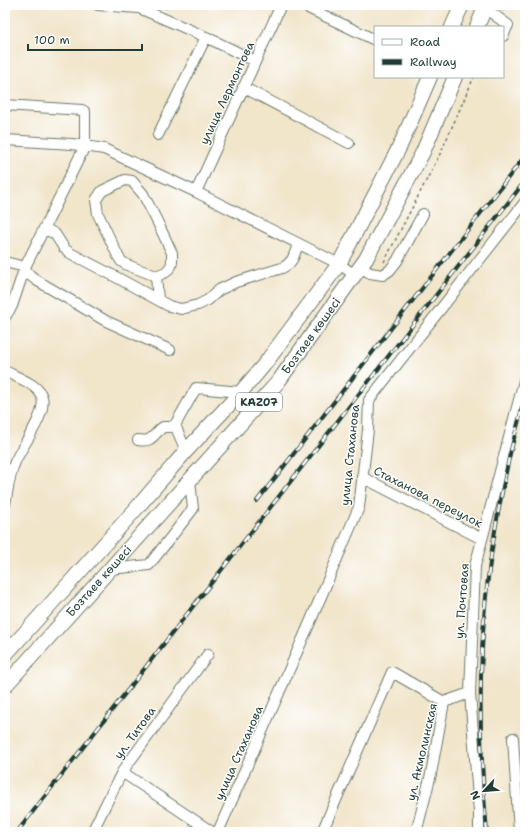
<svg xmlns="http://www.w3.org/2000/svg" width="530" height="837" font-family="'Shantell Sans',sans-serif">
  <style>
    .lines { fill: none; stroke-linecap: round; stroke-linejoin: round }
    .minor-casing { stroke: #687868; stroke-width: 12 }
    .highway-casing { stroke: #687868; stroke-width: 16 }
    .path { stroke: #687868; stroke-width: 1.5; stroke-dasharray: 3 3; stroke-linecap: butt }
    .minor { stroke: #fff; stroke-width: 10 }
    .highway { stroke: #fff; stroke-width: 14 }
    .rail-casing { stroke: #1f3d34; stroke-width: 4 }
    .rail { stroke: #fff; stroke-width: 2.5; stroke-dasharray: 8; stroke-linecap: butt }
    .labels { text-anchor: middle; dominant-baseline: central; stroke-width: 3; stroke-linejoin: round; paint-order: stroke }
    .shield { fill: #fff; stroke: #627771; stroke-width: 1 }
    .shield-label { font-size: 11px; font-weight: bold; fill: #1f3d34 }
    .street-label { font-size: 12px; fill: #1f3d34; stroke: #fff }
  </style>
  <rect width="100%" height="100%" fill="#fff"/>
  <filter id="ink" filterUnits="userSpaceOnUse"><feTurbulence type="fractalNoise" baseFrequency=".025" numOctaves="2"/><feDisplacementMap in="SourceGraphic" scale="8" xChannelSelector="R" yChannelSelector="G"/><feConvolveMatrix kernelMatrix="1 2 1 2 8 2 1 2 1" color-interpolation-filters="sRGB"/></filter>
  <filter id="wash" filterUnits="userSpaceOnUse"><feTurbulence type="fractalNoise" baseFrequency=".012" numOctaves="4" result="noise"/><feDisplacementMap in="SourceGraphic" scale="16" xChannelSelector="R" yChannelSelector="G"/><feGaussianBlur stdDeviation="0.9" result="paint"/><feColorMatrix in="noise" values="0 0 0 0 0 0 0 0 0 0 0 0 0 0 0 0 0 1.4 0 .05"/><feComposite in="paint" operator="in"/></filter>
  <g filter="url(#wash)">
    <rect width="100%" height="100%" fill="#f1e5ca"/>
  </g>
  <g filter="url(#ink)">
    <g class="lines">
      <defs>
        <path id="minor" d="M98,5L139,8L206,37L255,61
          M281,5L196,192L339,264L355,275
          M302,5L375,40
          M485,8L508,25L503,36
          M243,87L349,143
          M5,105L82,110L84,111L85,112V146L25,267L12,306L5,317
          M158,135L206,37
          M5,140L72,144L104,149L196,192
          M125,180L132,181L143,194L157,221L172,253V262L171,266L166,272L156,276L127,265L121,261L118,256L98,214L96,200L102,191Z
          M44,228L55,234L64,248L70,253L116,277L158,300L169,306L181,309L198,305L208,300L219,290L236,282L282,268C294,262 294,255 298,244
          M5,262L25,267
          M25,267C26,273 31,276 36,280L106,321L170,350
          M360,267L370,273L383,275L390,270L397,261L423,214
          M156,276L158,300
          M5,371C16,377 38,384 42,397C47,415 22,445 15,462C9,475 8,490 5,504
          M138,440C153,443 153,434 163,427H170L175,425
          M186,451L175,425L196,388L241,392
          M362,477L482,539
          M110,569L149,565L193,509L190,480
          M513,738L519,832
          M122,772L212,832
          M92,832L122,772L208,654
          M218,832L311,620L359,507L368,430L369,400L525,202
          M322,832L392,672L444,702
          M415,832L418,825L431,774L444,702L470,693
          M479,832V811L470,693L475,566L525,377"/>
        <path id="highway" d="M452,27L462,5
          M477,27L486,5
          M5,655L135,510L186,451L241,392L264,365L339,264L350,243L400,146L430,77
          M5,686L278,382L366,259L423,152L455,77"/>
      </defs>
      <use href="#minor" class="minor-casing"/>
      <use href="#highway" class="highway-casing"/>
      <path class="path" d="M503,11L505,5
        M384,262L441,152L474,77"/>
      <use href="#minor" class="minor"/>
      <use href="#highway" class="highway"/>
      <defs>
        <path id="rail" d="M257,501L525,156
          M17,832L525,181
          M487,832C479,750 478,668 487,586C492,543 500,500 509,458C514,437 520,417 525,396"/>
      </defs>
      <use href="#rail" class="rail-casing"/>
      <use href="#rail" class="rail"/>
    </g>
  </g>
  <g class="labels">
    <rect class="shield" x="236" y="393" width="46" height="18" rx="3"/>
    <g class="shield-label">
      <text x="259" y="402">KAZ07</text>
    </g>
    <g class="street-label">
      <text transform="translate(227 93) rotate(-65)">улица Лермонтова</text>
      <text transform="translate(311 336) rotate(-54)">Бозтаев көшесі</text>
      <text transform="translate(350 455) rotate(-84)">улица Стаханова</text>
      <text transform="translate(428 497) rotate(27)">Стаханова переулок</text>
      <text transform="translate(99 581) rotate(-48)">Бозтаев көшесі</text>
      <text transform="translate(462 601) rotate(-86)">ул. Почтовая</text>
      <text transform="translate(135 733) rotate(-54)">ул. Титова</text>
      <text transform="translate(422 752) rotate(-77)">ул. Акмолинская</text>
      <text transform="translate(239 753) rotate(-66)">улица Стаханова</text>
    </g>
  </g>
  <rect width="530" height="837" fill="none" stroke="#fff" stroke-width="20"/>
  <rect x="374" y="26" width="130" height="52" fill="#ffffff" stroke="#a5b1ae"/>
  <rect x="382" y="39" width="20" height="6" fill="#ffffff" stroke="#a5b1ae"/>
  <text x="410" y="46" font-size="12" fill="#1f3d34">Road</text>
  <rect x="382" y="59" width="20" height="6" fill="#1f3d34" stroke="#a5b1ae"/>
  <text x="410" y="66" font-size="12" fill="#1f3d34">Railway</text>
  <g transform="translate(484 791) rotate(244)" stroke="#ffffff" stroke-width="3" paint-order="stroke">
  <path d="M0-3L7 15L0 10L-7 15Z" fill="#1f3d34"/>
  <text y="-6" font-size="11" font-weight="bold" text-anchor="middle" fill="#1f3d34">N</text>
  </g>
  <path d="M28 44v6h114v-6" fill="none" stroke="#1f3d34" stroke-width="2"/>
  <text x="34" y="44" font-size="12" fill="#1f3d34" stroke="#ffffff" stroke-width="3" paint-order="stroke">100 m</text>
</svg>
